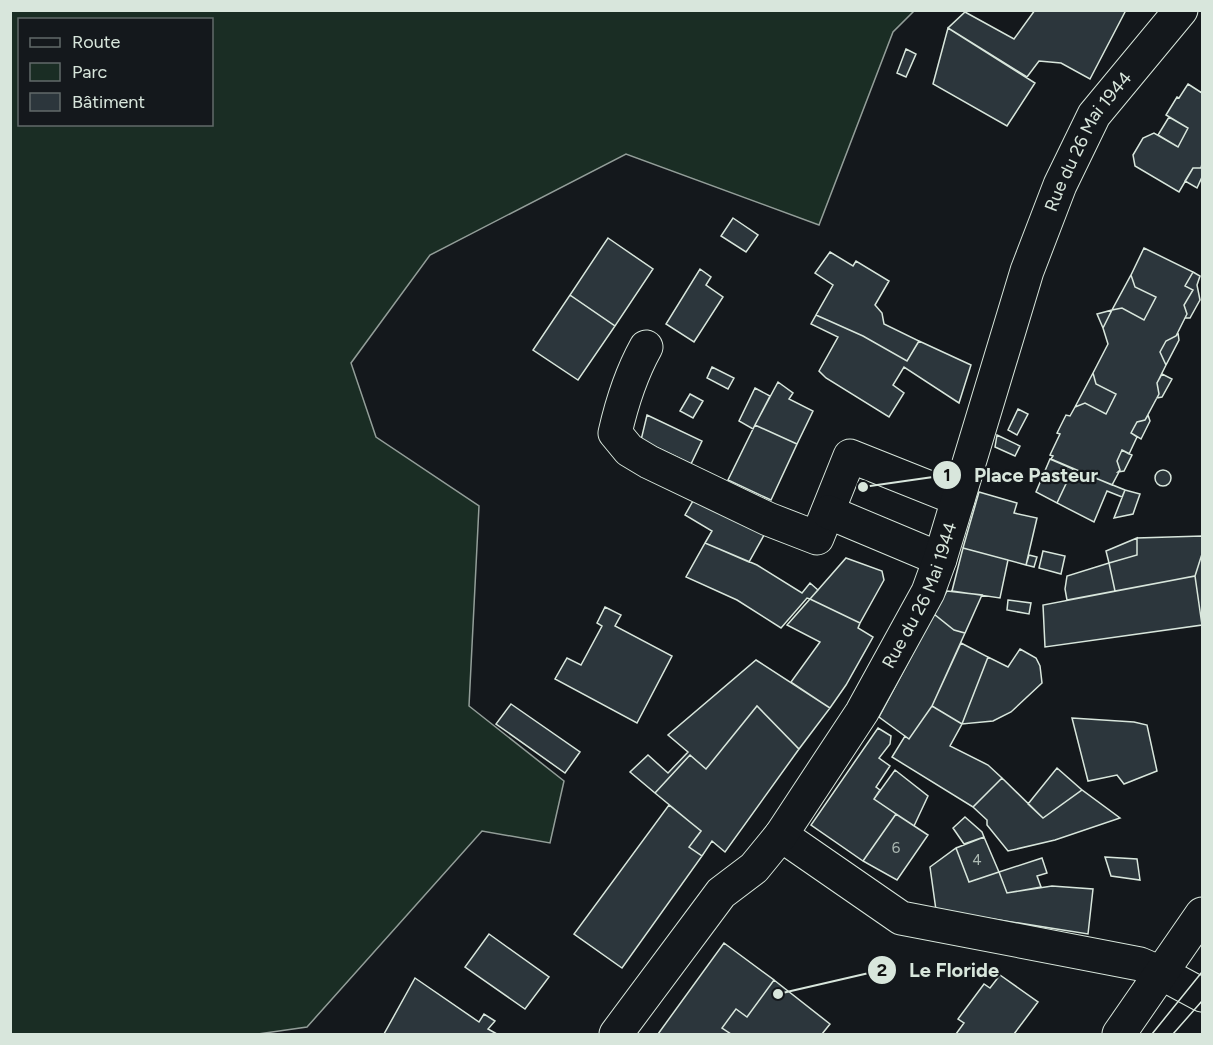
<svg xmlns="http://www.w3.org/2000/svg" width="1213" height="1045" font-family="Figtree,sans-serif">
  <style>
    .green { fill: #1a2d24; stroke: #939e99; stroke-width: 1.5; fill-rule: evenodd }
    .building { fill: #2c363c; stroke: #d8e6dc; stroke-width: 1.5 }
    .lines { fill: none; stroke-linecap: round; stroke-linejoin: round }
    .minor-casing { stroke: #d8e6dc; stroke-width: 35 }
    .secondary-casing { stroke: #d8e6dc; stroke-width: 35 }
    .minor { stroke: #14181c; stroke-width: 33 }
    .secondary { stroke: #14181c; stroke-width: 33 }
    .tram { stroke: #d8e6dc; stroke-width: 1.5 }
    .labels { text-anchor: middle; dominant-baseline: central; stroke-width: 4.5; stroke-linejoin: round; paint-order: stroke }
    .number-label { font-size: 15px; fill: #adbab4 }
    .street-label { font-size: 18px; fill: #d8e6dc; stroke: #14181c }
    .leader { fill: none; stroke: #d8e6dc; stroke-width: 2 }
    .callout-dot { fill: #d8e6dc; stroke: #14181c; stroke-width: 2 }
    .mark-label { font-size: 18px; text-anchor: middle; font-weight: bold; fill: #111 }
    .callout-label { font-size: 20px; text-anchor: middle; font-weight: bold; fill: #d8e6dc; stroke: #14181c; stroke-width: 4.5; stroke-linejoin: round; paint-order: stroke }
  </style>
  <rect width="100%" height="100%" fill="#14181c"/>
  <path class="green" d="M10,11H914L893,32L819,225L626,154L430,255L351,363L376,437L479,506L469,706L564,781L550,843L482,831L307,1027L258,1034H11ZM20,20H212V124H20Z"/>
  <path class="building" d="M1035,10H1126L1090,79L1061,63L1039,61L1027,77L948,28L965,12L1014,39Z
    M948,28L1035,83L1007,126L933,84Z
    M906,49L916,54L906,77L897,73Z
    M1188,84L1202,93V164L1201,168H1193L1179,192L1135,166L1133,155L1143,138L1154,133L1178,147L1188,128L1166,115L1177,97L1179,98Z
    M1169,117L1188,128L1178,147L1158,135Z
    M1202,164V177L1197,188L1185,181L1193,168H1201Z
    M733,218L758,235L746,252L721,236Z
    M608,238L653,269L615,326L570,295Z
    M1144,248L1193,272L1185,286L1193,290L1184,305L1187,314L1176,336L1166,341L1160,352L1166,365L1157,383L1159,394L1145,420L1137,422L1131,433L1137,437L1129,454L1122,450L1117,461L1120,470L1112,485L1051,459L1053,456L1050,455L1060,434L1057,433L1066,415L1070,416L1075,407L1085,403L1106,414L1116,394L1096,384L1093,373L1108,344L1103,328L1112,310L1122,308L1144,320L1156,297L1135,287L1131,275Z
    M830,252L853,266L856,261L889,281L875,305L882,313L884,324L919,341L907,361L863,336L816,315L833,285L815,273Z
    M700,269L711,277L706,285L723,297L694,342L666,324Z
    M1193,272L1200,276L1197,285L1200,300L1190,318H1185L1187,314L1184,305L1193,290L1185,286Z
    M1131,275L1135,287L1156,297L1144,320L1122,308L1112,310Z
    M570,295L615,326L578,380L533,350Z
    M1112,310L1103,328L1097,314Z
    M816,315L863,336L907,361L919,341L971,365L959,403L904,367L893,385L904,393L889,417L826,378L819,371L838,337L811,324Z
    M1178,333L1179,340L1166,365L1160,352L1166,341L1176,336Z
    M712,367L734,378L728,389L707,378Z
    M1093,373L1096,384L1116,394L1106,414L1085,403L1075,407Z
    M1162,374L1172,379L1162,397L1157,398L1159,394L1157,383Z
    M778,382L793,393L789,399L813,411L797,444L755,425Z
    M755,388L770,396L753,429L739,421Z
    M690,394L703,401L693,418L680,411Z
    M1018,409L1028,414L1017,435L1008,430Z
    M647,415L702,441L691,464L641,440Z
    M1148,415L1150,421L1141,439L1131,433L1137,422L1145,420Z
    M755,425L797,444L771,500L728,480Z
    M997,435L1020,446L1015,456L995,447Z
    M1122,450L1132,455L1124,471L1118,472L1120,470L1117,461Z
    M1050,459L1073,469L1057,503L1036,492Z
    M1073,469L1125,490L1122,497L1107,491L1094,522L1057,503Z
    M1155 478a8 8 0 1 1 16 0a8 8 0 1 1-16 0Z
    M1125,490L1140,494L1133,514L1114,518Z
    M698,492L768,528L749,562L705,543L712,531L685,515Z
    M979,492L1017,503L1014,513L1037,518L1026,565L963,548Z
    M1202,536V554L1195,576L1115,591L1109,563L1137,555V538Z
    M1137,538V555L1109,563L1106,551Z
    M705,543L757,565L802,593L810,583L818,590L810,599L807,598L781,628L737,600L686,577Z
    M963,548L1008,560L1000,598L952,591Z
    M1043,551L1065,556L1061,574L1039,568Z
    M1202,554V625L1195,576Z
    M1029,555L1037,557L1034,567L1026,565Z
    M846,558L882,571L884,580L860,623L810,599Z
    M1109,563L1115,591L1067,600L1065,589L1067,576Z
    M1195,576L1202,625L1045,647L1043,605Z
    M947,591L982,595L965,633L954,630L934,614Z
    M810,599L860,623L858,628L873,637L846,685L830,708L791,682L820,642L787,625Z
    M1008,600L1031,603L1029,614L1007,610Z
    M605,607L621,615L615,626L672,656L637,723L555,679L567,658L581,665L602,626L597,623Z
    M934,614L954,630L965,633L932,706L909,739L879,717Z
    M961,643L988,657L962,724L932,706Z
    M1020,649L1036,658L1040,666L1042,683L1011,712L993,721L962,724L988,657L1008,667Z
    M756,660L830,708L799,749L757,706L706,769L690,755L655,793L630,772L648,755L668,773L688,752L668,735Z
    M511,704L580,752L565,773L496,724Z
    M757,706L799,749L725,852L712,841L702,856L689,847L701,831L655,793L690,755L706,769Z
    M932,706L962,724L950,746L988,765L1002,778L973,807L892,757L905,736L909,739Z
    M1072,718L1134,722L1147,725L1157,771L1124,784L1117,775L1088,781Z
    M878,728L891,736L890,744L879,758L890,766L876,787L880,790L874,799L896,814L863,861L811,825Z
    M1057,768L1082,790L1043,818L1028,804Z
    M895,770L928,796L914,826L874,799Z
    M1002,778L1043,818L1082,790L1120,818L1055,840L1008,851L987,825V820L973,807Z
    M669,805L701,831L689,847L702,856L622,968L574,934Z
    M896,814L928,835L897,880L863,861Z
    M965,817L982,832L984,837L964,844L953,828Z
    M984,837L999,872L969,882L956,848Z
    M956,848L969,882L999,872L1007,893L1052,886L1093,889L1088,934L936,910L930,867Z
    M1105,857L1137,859L1140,880L1111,876Z
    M1042,858L1047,873L1037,876L1041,887L1007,893L999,872Z
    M489,934L549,977L525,1009L465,967Z
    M724,943L774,980L747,1017L736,1009L722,1028L731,1034H658Z
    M1000,975L1038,1002L1014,1034H956L964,1023L958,1019L984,984L990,988Z
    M415,978L479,1022L484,1014L495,1021L488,1029L497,1034H384Z
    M774,980L830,1024L822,1034H731L722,1028L736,1009L747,1017Z"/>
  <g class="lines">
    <defs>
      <g id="minor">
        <path d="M646,347C631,374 622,402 615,433L629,450L649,462L768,519L817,538L850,456L958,499"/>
        <path d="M828,512L940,559"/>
        <path d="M781,835L901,918L1140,964L1161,973L1202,995"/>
        <path id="s1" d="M616,1034L721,893L754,868L781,835L862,712L928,592L940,559L1027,271L1060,185L1094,115L1181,10"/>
      </g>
      <path id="secondary" d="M1119,1034L1202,914"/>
    </defs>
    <use href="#minor" class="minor-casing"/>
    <use href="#secondary" class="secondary-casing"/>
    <use href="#minor" class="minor"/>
    <use href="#secondary" class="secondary"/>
    <path class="tram" d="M1152,1034L1202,972
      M1173,1034L1202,1001"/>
  </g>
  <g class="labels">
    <g class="number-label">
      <text x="896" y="848">6</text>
      <text x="977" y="860">4</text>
    </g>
    <g class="street-label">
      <text stroke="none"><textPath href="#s1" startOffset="1024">Rue du 26 Mai 1944</textPath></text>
      <text stroke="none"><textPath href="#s1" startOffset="538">Rue du 26 Mai 1944</textPath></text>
    </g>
  </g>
  <path class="leader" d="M863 487L947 475M778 994L882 970"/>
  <g class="callout-dot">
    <circle cx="863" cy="487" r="6"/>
    <circle cx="778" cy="994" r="6"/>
    <circle cx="947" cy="475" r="15"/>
    <circle cx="882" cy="970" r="15"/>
  </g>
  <g class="mark-label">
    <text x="947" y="481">1</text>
    <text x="882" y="976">2</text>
  </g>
  <g class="callout-label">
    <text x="1036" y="482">Place Pasteur</text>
    <text x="954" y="977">Le Floride</text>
  </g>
  <rect width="1213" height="1045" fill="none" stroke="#d8e6dc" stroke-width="24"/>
  <rect x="18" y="18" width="195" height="108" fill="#14181c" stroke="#626a69" stroke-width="1.5"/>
  <rect x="30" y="38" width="30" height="9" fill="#14181c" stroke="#626a69" stroke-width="1.5"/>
  <text x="72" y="48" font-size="18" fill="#d8e6dc">Route</text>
  <rect x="30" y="63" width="30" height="18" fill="#1a2d24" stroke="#626a69" stroke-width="1.5"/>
  <text x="72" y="78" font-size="18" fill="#d8e6dc">Parc</text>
  <rect x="30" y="93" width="30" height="18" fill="#2c363c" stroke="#626a69" stroke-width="1.5"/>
  <text x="72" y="108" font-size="18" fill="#d8e6dc">Bâtiment</text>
</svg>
